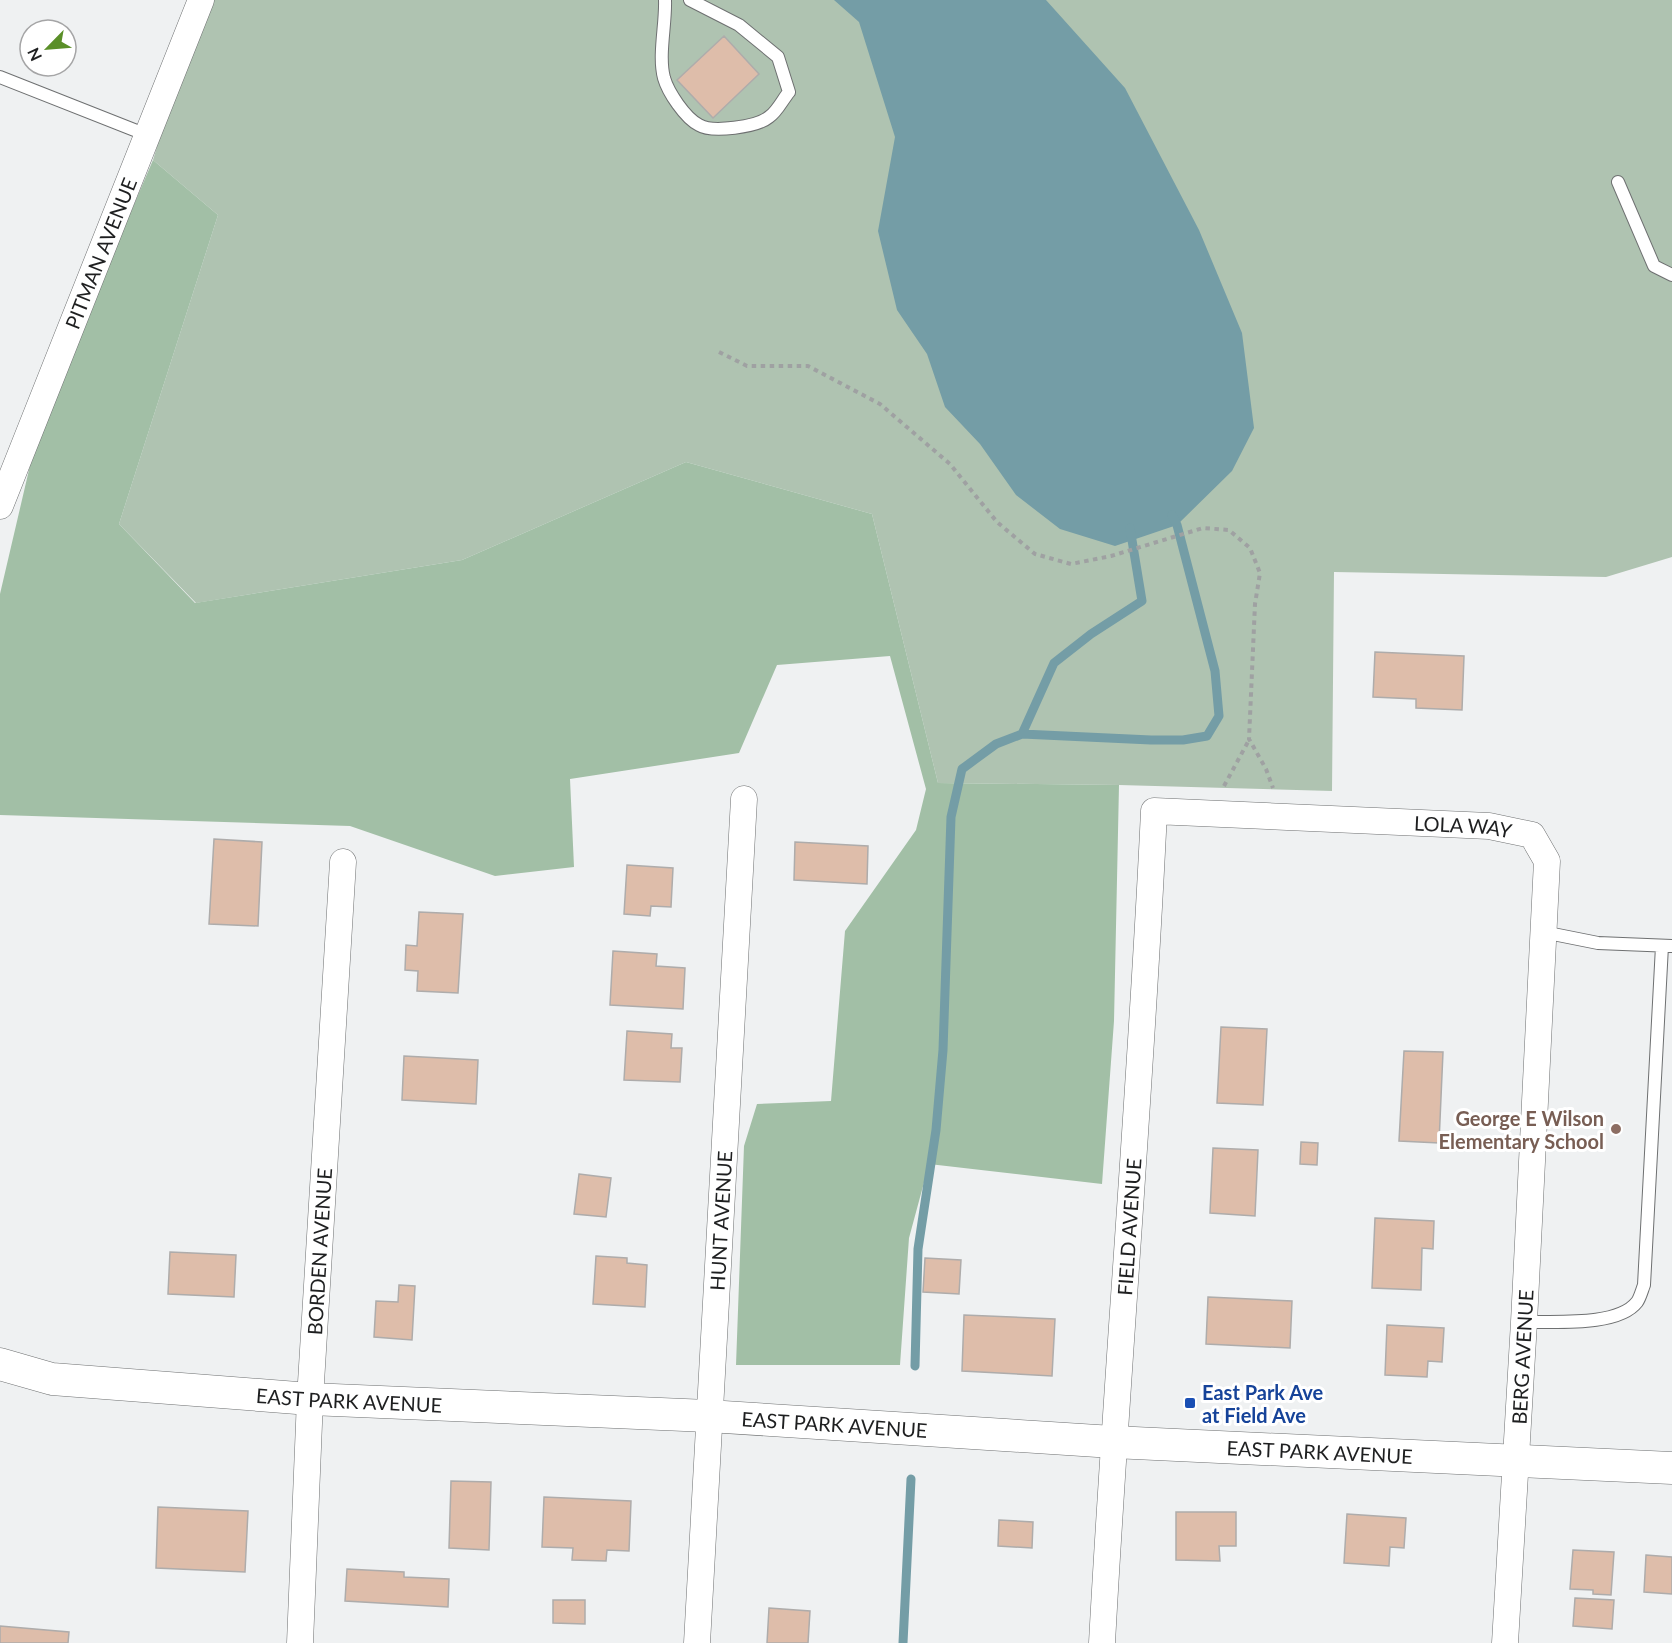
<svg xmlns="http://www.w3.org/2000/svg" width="1672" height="1643" font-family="Lato,sans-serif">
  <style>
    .green { fill: #afc3b1 }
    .forest { fill: #a2bfa6 }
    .water { fill: #749da6 }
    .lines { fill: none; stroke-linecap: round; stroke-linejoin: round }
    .stream { stroke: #749da6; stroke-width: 9 }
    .building { fill: #debdaa; stroke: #aeacab; stroke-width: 1.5 }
    .service-casing { stroke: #6e7071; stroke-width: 14 }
    .minor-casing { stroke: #6e7071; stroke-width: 27 }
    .tertiary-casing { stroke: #6e7071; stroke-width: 33 }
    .path { stroke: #9fa1a2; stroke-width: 4; stroke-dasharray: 4.5 4.5; stroke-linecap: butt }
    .service { stroke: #fff; stroke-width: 12 }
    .minor { stroke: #fff; stroke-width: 26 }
    .tertiary { stroke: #fff; stroke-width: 32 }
    .education-dot { fill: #8d6e63; stroke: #fff; stroke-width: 2 }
    .transit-dot { fill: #1a4fb4; stroke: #fff; stroke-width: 2 }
    .labels { text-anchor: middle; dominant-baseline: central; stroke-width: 6; stroke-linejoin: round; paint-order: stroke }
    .street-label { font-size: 20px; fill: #1e1f20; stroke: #fff }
    .education-label { font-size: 20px; font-weight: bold; fill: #785e54; stroke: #fff; text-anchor: end }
    .transit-label { font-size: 20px; font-weight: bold; fill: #164399; stroke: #fff; text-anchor: start }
  </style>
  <rect width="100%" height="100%" fill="#eff1f2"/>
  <path class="green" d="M201,0H1672V557L1606,577L1334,572L1332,791L1119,785L938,783L872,514L686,462L462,560L196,603L119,524L218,215L153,160Z"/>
  <path class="forest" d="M153,160L218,215L119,524L195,603L462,560L686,462L872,514L938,783L1119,785L1114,1021L1102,1184L929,1164L909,1238L900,1365H736L744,1146L757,1104L831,1101L845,931L916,830L926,789L890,656L777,665L739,753L570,779L574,867L495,876L350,826L0,815V594L39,427Z"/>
  <path class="water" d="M834,0H1046L1125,88L1199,230L1242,333L1254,428L1232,471L1177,525L1115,546L1060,529L1016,495L980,444L945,407L927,354L897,310L878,231L895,137L859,22Z"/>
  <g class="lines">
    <path class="stream" d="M1022,734L1054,663L1091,634L1142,601L1130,528
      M915,1366L918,1249L936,1130L943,1050L951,817L962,769L996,744L1022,734L1151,740H1183L1207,736L1219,716L1215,671L1177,525L1172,515
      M903,1643L911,1479"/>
  </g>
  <path class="building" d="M724,36L759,74L713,118L677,80Z
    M1375,652L1464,656L1462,710L1416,708V699L1373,697Z
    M214,839L262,842L258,926L209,924Z
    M795,842L868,846L867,884L794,880Z
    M627,865L673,868L671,907L651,906L650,916L624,914Z
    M419,912L463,914L458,993L417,991L418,971L405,970L406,945L417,946Z
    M613,951L657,954L656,966L685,968L683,1009L610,1005Z
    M1221,1027L1267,1029L1263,1105L1217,1103Z
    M627,1031L672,1034L671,1048H682L680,1082L624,1080Z
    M1404,1051L1443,1052L1439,1143L1399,1141Z
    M404,1056L478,1060L476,1104L402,1100Z
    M1301,1142L1318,1143L1317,1165L1300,1164Z
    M1213,1148L1258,1150L1255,1216L1210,1213Z
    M579,1174L611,1178L606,1217L574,1214Z
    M1375,1218L1434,1221L1433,1249L1422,1248L1421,1290L1372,1288Z
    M170,1252L236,1255L234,1297L168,1294Z
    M596,1256L627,1258V1263L647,1265L645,1307L593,1304Z
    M925,1258L961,1260L959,1294L923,1292Z
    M399,1285L415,1286L412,1340L374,1337L376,1301L398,1302Z
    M1208,1297L1292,1301L1290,1348L1206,1344Z
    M964,1315L1055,1319L1052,1376L962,1371Z
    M1387,1325L1444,1328L1442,1362L1428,1361L1427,1377L1385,1375Z
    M451,1481L491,1482L489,1550L449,1548Z
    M544,1497L631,1501L629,1551L607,1550L606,1561L572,1560L573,1548L542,1547Z
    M158,1507L248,1511L245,1572L156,1568Z
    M1176,1512H1236V1546H1219L1220,1561L1176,1560Z
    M1347,1514L1406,1518L1404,1548L1390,1547L1389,1566L1344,1563Z
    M999,1520L1033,1522L1032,1548L998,1546Z
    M1573,1550L1614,1552L1611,1595L1593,1594V1590L1570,1589Z
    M1646,1555L1672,1557V1594L1644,1592Z
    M347,1569L404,1572V1577L449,1579L448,1607L345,1601Z
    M1575,1598L1614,1600L1612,1629L1573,1626Z
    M553,1600H585V1624L553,1623Z
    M769,1608L810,1611L808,1643H767Z
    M0,1626L69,1632L68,1643H0Z"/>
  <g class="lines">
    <defs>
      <path id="service" d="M665,0C666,24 658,55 664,78C668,92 685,118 699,125C712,133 757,127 769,117C777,112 783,99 789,92L778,57L739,25L690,0
        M0,77L147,135
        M1618,182L1654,266L1672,275
        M1543,932L1598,943L1672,946
        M1524,1322C1553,1321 1618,1327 1637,1302C1640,1298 1642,1290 1644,1285L1662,946"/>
      <g id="minor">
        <path id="s1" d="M0,506L201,0"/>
        <path id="s2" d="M300,1643L310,1399L343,862"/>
        <path id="s3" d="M697,1643L744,799"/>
        <path id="s4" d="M1102,1643C1117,1366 1141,1089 1154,811L1489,826L1532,835L1547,861L1524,1322L1505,1643"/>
      </g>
      <g id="tertiary">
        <path id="s5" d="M0,1364L52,1379L310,1399L708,1416L1113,1442L1672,1468"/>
      </g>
    </defs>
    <use href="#service" class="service-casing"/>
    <use href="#minor" class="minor-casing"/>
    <use href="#tertiary" class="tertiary-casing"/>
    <path class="path" d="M719,352L747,366H808L880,404L950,464L997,522L1035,554L1071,564L1111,556L1203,528L1229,530L1250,548L1260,573L1255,604L1249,739L1266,769L1273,788
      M1224,786L1249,740"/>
    <use href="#service" class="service"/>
    <use href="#minor" class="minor"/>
    <use href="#tertiary" class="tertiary"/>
  </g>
  <circle class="education-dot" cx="1616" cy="1129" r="6"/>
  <rect class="transit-dot" x="1184" y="1397" width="12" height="12" rx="3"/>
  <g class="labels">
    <g class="street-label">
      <text stroke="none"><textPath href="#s1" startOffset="272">PITMAN AVENUE</textPath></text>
      <text stroke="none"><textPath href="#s4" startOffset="1143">LOLA WAY</textPath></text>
      <text stroke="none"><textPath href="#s3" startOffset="423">HUNT AVENUE</textPath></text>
      <text stroke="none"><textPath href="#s4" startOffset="417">FIELD AVENUE</textPath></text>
      <text stroke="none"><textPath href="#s2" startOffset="392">BORDEN AVENUE</textPath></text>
      <text transform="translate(1522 1357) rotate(-87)">BERG AVENUE</text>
      <text stroke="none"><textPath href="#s5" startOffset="352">EAST PARK AVENUE</textPath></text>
      <text stroke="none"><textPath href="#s5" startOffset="838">EAST PARK AVENUE</textPath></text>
      <text stroke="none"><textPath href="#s5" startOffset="1324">EAST PARK AVENUE</textPath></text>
    </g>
    <g class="education-label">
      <text x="1604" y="1118">George E Wilson<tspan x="1604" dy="23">Elementary School</tspan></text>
    </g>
    <g class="transit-label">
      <text x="1202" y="1392">East Park Ave<tspan x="1202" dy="23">at Field Ave</tspan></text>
    </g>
  </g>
  <g transform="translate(48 48) rotate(245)"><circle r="28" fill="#ffffff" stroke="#a5a5a6" stroke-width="1.5"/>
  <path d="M0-4.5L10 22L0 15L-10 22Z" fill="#5a8f28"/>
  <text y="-9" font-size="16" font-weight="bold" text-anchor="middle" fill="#1e1f20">N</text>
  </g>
</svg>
